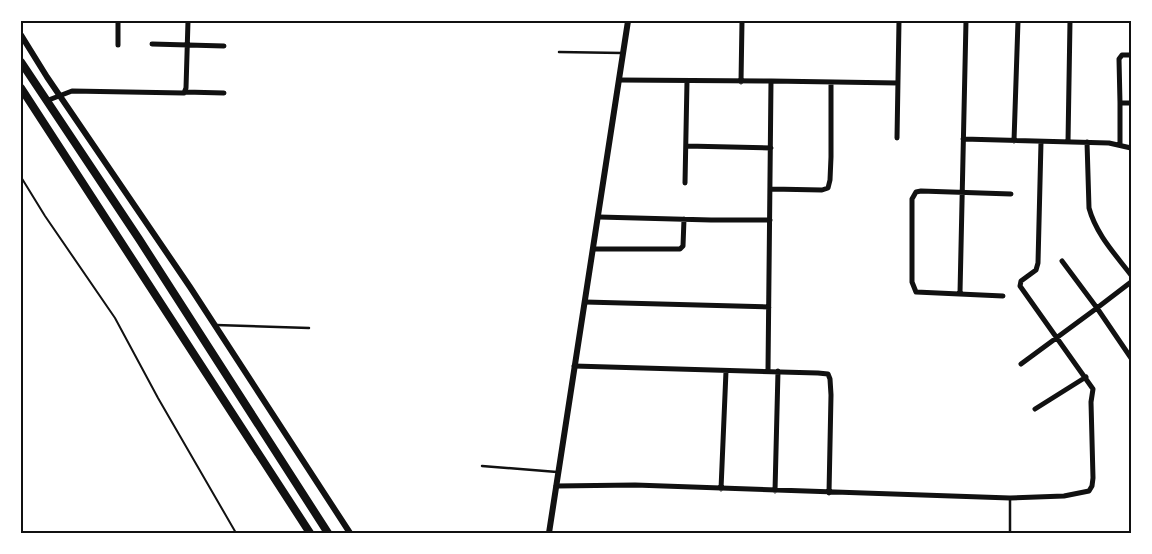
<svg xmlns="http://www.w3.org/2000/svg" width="1152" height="554" font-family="Spectral,serif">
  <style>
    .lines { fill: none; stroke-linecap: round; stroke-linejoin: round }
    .path { stroke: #111; stroke-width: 2 }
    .service { stroke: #111; stroke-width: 2.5 }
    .minor { stroke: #111; stroke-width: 5 }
    .tertiary { stroke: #111; stroke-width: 6 }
    .trunk { stroke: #111; stroke-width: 8 }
    .neatline { fill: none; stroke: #111; stroke-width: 2 }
  </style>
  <rect width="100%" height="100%" fill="#fff"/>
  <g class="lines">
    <path class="path" d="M21,177L45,216L115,318L158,398L236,533"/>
    <path class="service" d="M559,52L622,53
      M216,325L309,328
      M482,466L557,472
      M1010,533V499"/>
    <path class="minor" d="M152,44L224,46
      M118,45V21
      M619,80L771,81
      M741,82L742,21
      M185,92L224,93
      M46,101L72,91L184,93L186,88L188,21
      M1120,103L1119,59L1122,55H1131
      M897,138L899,21
      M963,139L1109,143L1131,148
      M1014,141L1018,21
      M1068,142L1070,21
      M1087,142L1089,208C1096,234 1115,254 1131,275
      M1120,145V103H1131
      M686,146L771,148
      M685,183L687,81
      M771,189L822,190L828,188L830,180L831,157V82
      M599,217L711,220H770
      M593,249H680L683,246L684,219
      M1131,282L1097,308L1131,358
      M960,293L966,21
      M1003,296L916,292L912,282V199L916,192L921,191L1011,194
      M585,302L769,307
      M1021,364L1097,308L1062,261
      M574,366L818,373L828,374L830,379L831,395L829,493
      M768,371L771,81L898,83
      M1035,409L1086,377
      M556,486L635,485L1010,498L1064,496L1089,491L1092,486L1093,478L1091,402L1093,389L1020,286L1021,281L1036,270L1038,263L1041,142
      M721,489L726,371
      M775,491L778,371"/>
    <path class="tertiary" d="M21,35L47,77L190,287L350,533
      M549,533L628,21"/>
    <path class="trunk" d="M21,62L139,239L328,533
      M21,88L310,533"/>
  </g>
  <rect width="1152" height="554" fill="none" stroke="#ffffff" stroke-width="45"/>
  <rect x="22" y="22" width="1108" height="510" class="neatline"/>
</svg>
